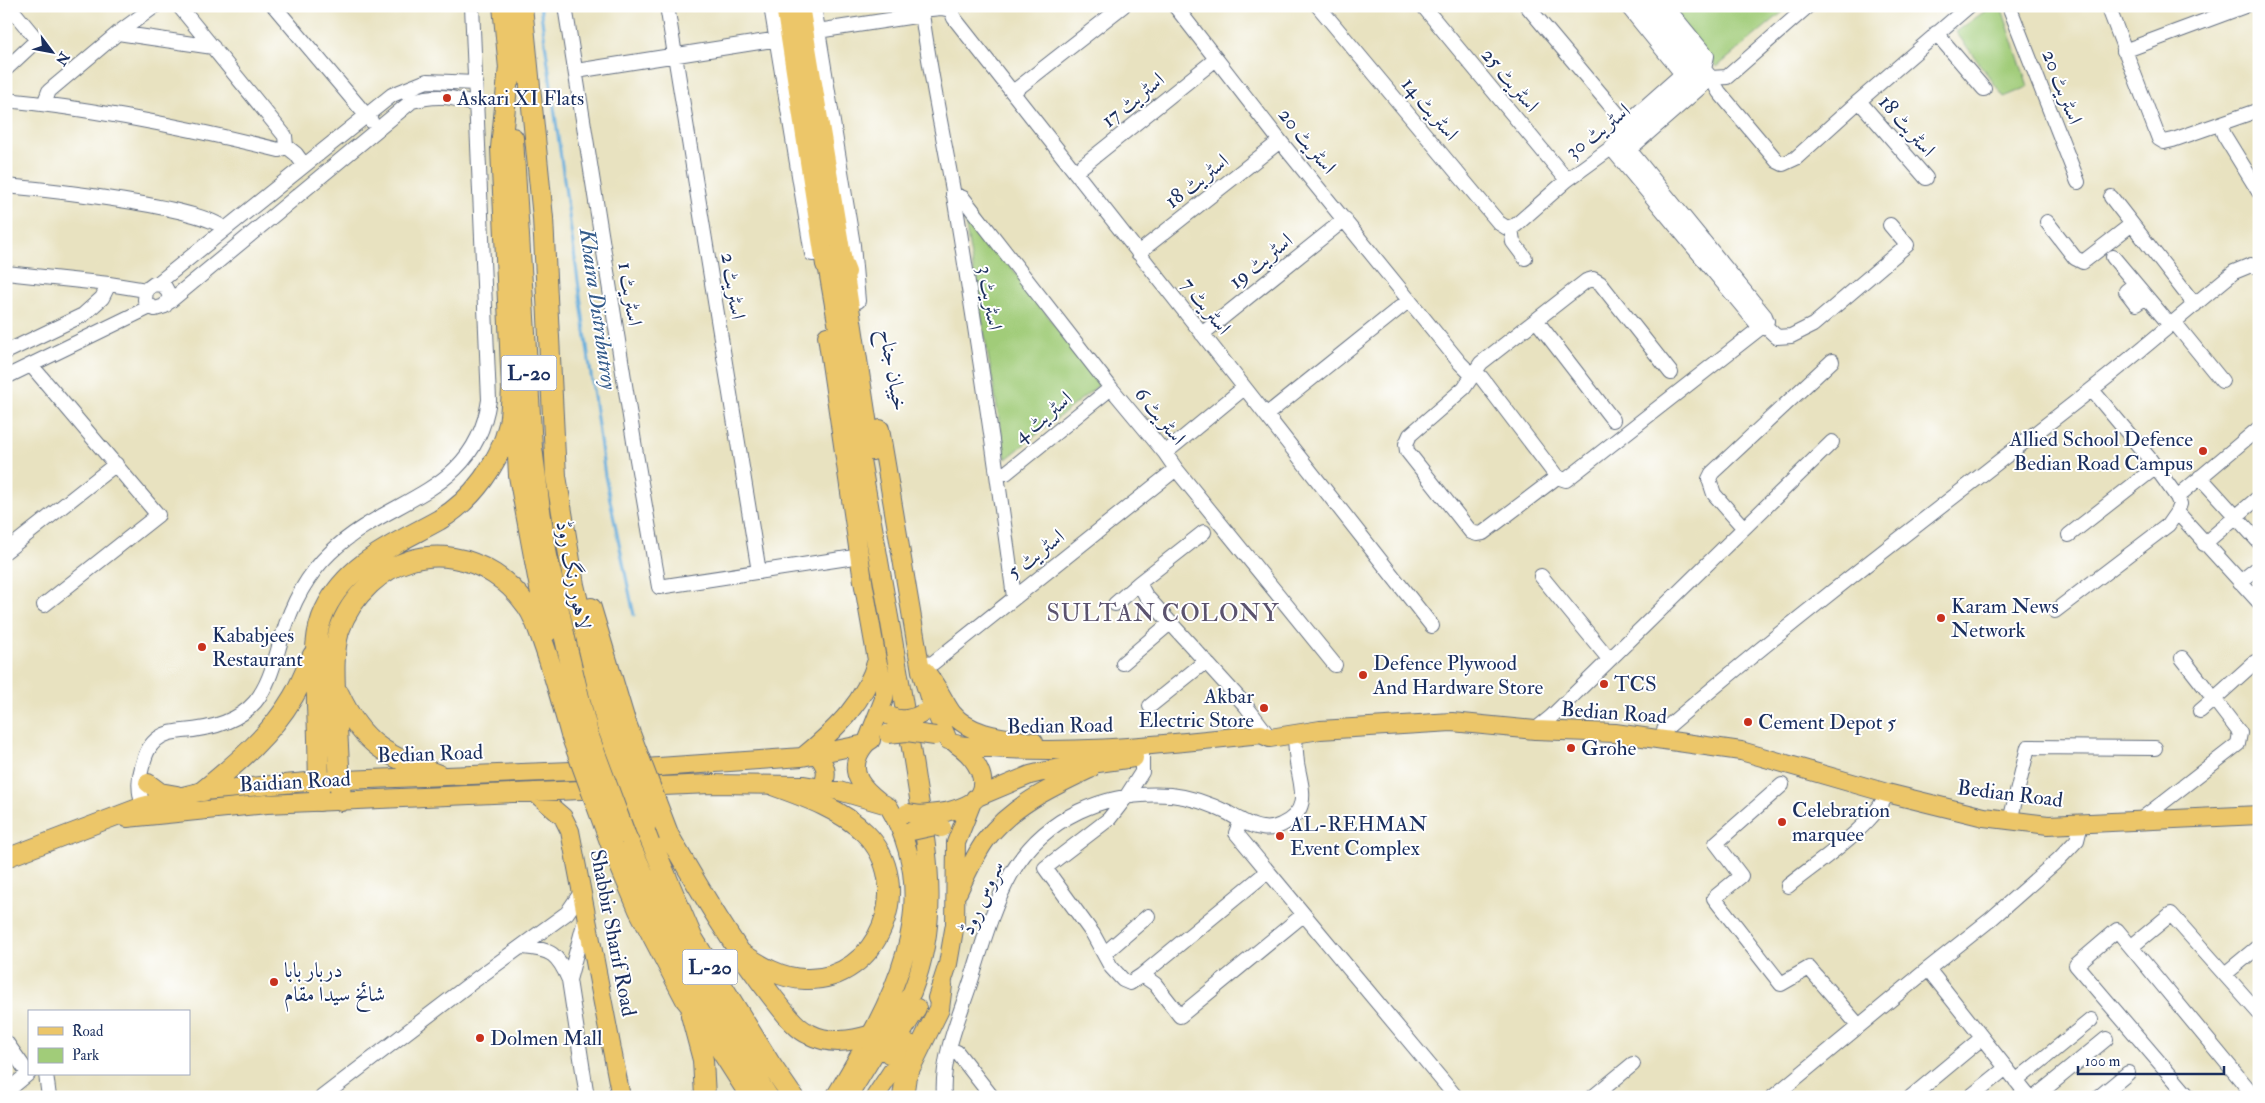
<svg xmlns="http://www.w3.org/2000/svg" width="2265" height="1103" font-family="'IM FELL Double Pica',Amiri,serif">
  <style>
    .green { fill: #a1cc79; stroke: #5e7e6c }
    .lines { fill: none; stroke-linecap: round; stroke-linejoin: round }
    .stream { stroke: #63acdb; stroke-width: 3 }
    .minor-casing { stroke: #636e80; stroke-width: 16 }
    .major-casing { stroke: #636e80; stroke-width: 20 }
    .highway-casing { stroke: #636e80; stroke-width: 22 }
    .minor { stroke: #fff; stroke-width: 14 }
    .major { stroke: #ecc669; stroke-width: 18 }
    .highway { stroke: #ecc669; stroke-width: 20 }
    .major-bridge-casing { stroke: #636e80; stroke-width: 20; stroke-linecap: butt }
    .highway-bridge-casing { stroke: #636e80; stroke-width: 22; stroke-linecap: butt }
    .major-bridge { stroke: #ecc669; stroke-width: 18 }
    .highway-bridge { stroke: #ecc669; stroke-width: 20 }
    .poi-dot { fill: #c8321e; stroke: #fff; stroke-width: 2 }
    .labels { text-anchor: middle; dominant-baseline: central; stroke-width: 4; stroke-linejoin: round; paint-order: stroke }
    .shield { fill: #fff; stroke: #5f6d8e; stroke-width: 1 }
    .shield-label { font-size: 20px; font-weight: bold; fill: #1b2f5e }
    .street-label { font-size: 21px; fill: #1b2f5e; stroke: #fff }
    .poi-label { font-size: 21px; fill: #1b2f5e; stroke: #fff; text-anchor: start }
    .water-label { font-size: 22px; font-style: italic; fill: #345b8a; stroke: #fff }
    .quarter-label { font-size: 24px; letter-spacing: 1px; fill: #5b536e; stroke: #fff }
  </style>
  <rect width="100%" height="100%" fill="#fff"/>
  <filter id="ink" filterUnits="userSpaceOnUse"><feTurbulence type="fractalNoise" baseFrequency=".02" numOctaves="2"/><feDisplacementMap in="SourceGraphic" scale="10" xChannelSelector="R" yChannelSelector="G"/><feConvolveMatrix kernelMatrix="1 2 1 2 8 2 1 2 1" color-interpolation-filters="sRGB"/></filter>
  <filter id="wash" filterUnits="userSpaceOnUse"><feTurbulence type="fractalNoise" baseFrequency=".0096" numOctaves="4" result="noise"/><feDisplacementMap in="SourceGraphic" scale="20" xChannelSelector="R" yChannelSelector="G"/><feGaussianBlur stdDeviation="1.12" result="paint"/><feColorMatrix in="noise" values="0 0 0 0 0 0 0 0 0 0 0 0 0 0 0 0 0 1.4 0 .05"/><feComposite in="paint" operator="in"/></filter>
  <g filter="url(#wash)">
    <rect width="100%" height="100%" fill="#e8e2c0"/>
    <path class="green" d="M1666,6H1790L1717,67Z
      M1992,6H2001L2028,87L2004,97L1956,32Z
      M961,199L1099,385L1006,459Z"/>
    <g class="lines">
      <path class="stream" d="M540,6L605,476L634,615"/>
    </g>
  </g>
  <g filter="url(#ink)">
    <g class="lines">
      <defs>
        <path id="minor" d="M179,6L285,136L286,146
          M274,6L371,121
          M565,6L635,448L659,587L861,556
          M667,6L759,572
          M771,6L812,254L825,253
          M814,6L853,245L858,301
          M921,6C929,70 943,133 954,196C976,329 996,463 1014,597
          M1175,6L1280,141L1460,363L1468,371L1481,377L1557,477L1566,480L1764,325L1767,321L1765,316L1618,136L1620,129L1682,74
          M1318,6L1499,223L1507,228L1516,225L1567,180L1611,148L1704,69
          M1423,6L1567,180
          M1527,6L1626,124
          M1627,6L1682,74L1691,75
          M1640,6L1689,66
          M1653,6L1711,78L1719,92L1777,161L1783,164L1796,158L1859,101L1969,6
          M1666,6L1707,56L1704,69
          M2009,6L2078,182
          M2108,6L2159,139L2164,142L2173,140L2259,110
          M921,10L941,8L951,10
          M951,10L954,18L1432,626
          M811,32L922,15
          M118,33L213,47
          M1936,33L1984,89
          M2124,51L2245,6
          M6,69L37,40L9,6
          M576,71L785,38
          M1711,78L1727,77L1808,6
          M1013,92L1123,6
          M6,100C99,109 189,128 279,150L286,146L296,154L304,165
          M1859,101L1926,178
          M44,104L49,91L118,33L155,6
          M2220,124L2224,135L2259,192
          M1611,148L1757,324L1759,326L1764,325L1777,337L1791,336L1813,325L1907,245L1890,225
          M1623,155L1711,78
          M1075,172L1216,59
          M6,186C40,189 208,207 224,229
          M953,194L963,198L1111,388L1165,453L1176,469L1335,665
          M2111,197L2195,305
          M2047,222L2075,258L2083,262L2132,224
          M1511,228L1513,242L1525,258
          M1138,253L1280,141
          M2113,257L2170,325
          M6,273L109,284L146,290
          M157,284L392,95L427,81L476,83
          M2135,284L2126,291L2136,304L2146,297
          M169,302L412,101C437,94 453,96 477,106
          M1536,320L1613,420
          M2174,322L2222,381
          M1202,334L1345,219
          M6,352L83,315L102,298L109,284
          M31,365L158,515L44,605
          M6,377L150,307L155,309L165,306L170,296L164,285L154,284L146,290L145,300L150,307
          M2092,390L2149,458L2177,497L2180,504L2177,512L2259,602
          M1266,415L1408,301
          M1165,453L1244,388
          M997,473H1006L1111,388
          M1557,477L1483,533L1477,534L1471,532L1407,451L1406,444L1410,435L1464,388L1481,363L1586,281L1593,279L1600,283L1671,373
          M2200,477L2259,542
          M2177,497L2259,428
          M1743,527L1714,494L1709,479L1712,473L1832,361
          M1204,532L1139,583L1146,596L1246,706L1270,738
          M2069,535L2156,467
          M2204,544L2259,497
          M6,551L116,464
          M1541,576L1609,659
          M2240,582L2259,567
          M1115,604L1139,583
          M2055,611L2168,525L2177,512
          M2182,658L2214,699L2200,711
          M1123,663L1170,623
          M920,665L933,663L1176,469
          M1150,706L1206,661
          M1535,730L1551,717L1832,442
          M1662,738L1664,730C1802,611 1948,502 2091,390C2140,352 2186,311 2234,272L2251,265L2259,267
          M1142,747V772L1126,797L1109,819L1045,868L1093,934L1111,967L1123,980L1130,983L1142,975L1155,984L1180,1016L1303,915
          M1782,785L1716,843L1741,876L1714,898L1781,984L1809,968L1859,1026
          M146,814C139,798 137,783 142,767C145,757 147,748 156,740C164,733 173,732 183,731C209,729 237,723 255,702C270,684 275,659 282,637C291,606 307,575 330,553C388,496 475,496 489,400L472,6
          M1241,820L1236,833L1456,1097
          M2010,821L2028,747L2155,748
          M2139,821L2238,744L2240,733L2214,699L2255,662L2259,666
          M1788,886C1816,863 1875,825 1887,793
          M586,916L569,980L587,1097
          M523,947C551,949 558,954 569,980
          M2131,947L2171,914L2259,1013
          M1105,953L1148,916
          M2225,974L2259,946
          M1142,975L1267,872
          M6,1042L28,1073
          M949,1050L957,1052L992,1097
          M46,1074L49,1097
          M2016,1081L2091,1020
          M6,1092L29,1073
          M322,1097L475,980L567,913L582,891
          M944,1097C941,1058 958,1020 970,984C982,947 992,908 1011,874C1044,817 1106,790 1171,795C1191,797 1210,804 1228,813C1238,819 1251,827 1262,828C1268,829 1275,828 1281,825C1312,811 1301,787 1297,763C1296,753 1295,743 1295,733
          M1593,1097L1633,1064
          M1773,1097L1928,969
          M1911,1097L1982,1038
          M1970,1097L2006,1068
          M2029,1097L1928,969L1991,919L2059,859L2077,840L2081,824
          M2035,1097L2106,1039
          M2099,1097L2128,1073
          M2189,1097L2076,965L2117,930L2255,1097"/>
        <path id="major" d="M785,6L825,265
          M800,6L843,262L847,272
          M825,253C845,371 866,488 887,606C897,661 906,717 915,773C927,852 942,915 912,992L848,1097
          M843,262L872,451
          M827,336L863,581L877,660L884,687V699L867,742
          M880,429L921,671L929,697L948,740
          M925,671C937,684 942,699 952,713C970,736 1007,738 1034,742
          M871,740C865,743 862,748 859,754C849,775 864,789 879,801
          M958,745C1059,757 1160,745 1261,734L1270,738L1320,730L1452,722L1535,730L1615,733L1741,751L1887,793L1984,817L2048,825L2259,815
          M816,754C826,764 829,774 822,787
          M805,755C837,728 865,702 877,660
          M630,769L802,757L865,744
          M148,783L160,792L177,795
          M639,787L711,784L804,785L839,791L884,804
          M534,792L563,817L570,831L621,1097
          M975,798L1030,775L1055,769L1134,758
          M946,812C954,810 964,807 972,802C996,784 973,755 956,744
          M127,818L267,804L603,789
          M6,858L143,806L203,791L319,781L596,770
          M958,892C966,875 974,857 985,841C1011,806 1052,787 1090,769
          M937,998L948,964L955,924L956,843L972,802
          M889,1054L917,1008
          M835,1097C888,1008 949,908 889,807
          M875,1097L910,1044"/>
        <path id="highway" d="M503,6L510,79
          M522,6L543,218L556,476L574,585L607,726
          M513,138L532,447L540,510L547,556L568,652L588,734
          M516,418L519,476L548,631
          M591,608L624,718
          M339,694C363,746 388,756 439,775
          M203,791C237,763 270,736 293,697C301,684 306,669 313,655
          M319,801C319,769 318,736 317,703C317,671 311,639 325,610C348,562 396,544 439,520C473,500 500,462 509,424C511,413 511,401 512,390L501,148L509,66
          M341,801C339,771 338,741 336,711C335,685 332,656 339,631C345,613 356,597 370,584C419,538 490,553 527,606C536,619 540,634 545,648C555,677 563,706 571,735
          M645,827L692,937L771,1065L793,1097
          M625,834C666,928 712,1011 768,1097
          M669,836C701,892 734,948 774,999C784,1011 795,1028 809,1034C830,1045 851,1041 872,1035
          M612,847L639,910L686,1000L701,1019L751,1097
          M739,952C759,965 781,979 805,979C879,982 917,884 865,833C842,810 806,797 775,786
          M691,1015L703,1060L705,1097
          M903,1097L906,1076L939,1009L942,985"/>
      </defs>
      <use href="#minor" class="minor-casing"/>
      <use href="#major" class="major-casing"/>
      <use href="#highway" class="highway-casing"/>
      <use href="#minor" class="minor"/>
      <use href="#major" class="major"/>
      <use href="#highway" class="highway"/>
      <defs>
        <path id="major-bridge" d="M890,716C900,722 914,719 923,713
          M888,734L907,732L935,736
          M907,813L920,815L946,812
          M912,831L935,826L942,828"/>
        <path id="highway-bridge" d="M624,718L669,836
          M607,726L645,827
          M588,734L625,834
          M571,735L612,847"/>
      </defs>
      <use href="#major-bridge" class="major-bridge-casing"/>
      <use href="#highway-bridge" class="highway-bridge-casing"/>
      <use href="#major-bridge" class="major-bridge"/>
      <use href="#highway-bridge" class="highway-bridge"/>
    </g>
  </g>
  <g class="poi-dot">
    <circle cx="447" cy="98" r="5"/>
    <circle cx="2203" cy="451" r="5"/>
    <circle cx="1941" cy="618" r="5"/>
    <circle cx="202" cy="647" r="5"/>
    <circle cx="1363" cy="675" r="5"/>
    <circle cx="1604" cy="684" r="5"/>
    <circle cx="1264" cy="708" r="5"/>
    <circle cx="1748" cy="722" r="5"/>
    <circle cx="1571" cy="748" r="5"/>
    <circle cx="1782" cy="822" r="5"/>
    <circle cx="1280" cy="836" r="5"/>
    <circle cx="274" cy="982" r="5"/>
    <circle cx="480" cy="1038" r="5"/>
  </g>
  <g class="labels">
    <g class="shield">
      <rect x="501.5" y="355.5" width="55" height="35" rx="4"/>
      <rect x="682.5" y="949.5" width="55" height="35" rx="4"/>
    </g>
    <g class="shield-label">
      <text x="529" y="373">L-20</text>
      <text x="710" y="967">L-20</text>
    </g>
    <g class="street-label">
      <text transform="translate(1510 80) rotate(50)">اسٹریٹ 25</text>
      <text transform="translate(2062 87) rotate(69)">اسٹریٹ 20</text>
      <text transform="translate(1133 100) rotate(-39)">اسٹریٹ 17</text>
      <text transform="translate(1430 109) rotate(50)">اسٹریٹ 14</text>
      <text transform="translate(1907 126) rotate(49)">اسٹریٹ 18</text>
      <text transform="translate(1598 131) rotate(-38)">اسٹریٹ 30</text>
      <text transform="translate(1307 141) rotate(51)">اسٹریٹ 20</text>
      <text transform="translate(1197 181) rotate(-38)">اسٹریٹ 18</text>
      <text transform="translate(1261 261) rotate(-39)">اسٹریٹ 19</text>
      <text transform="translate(733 286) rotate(81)">اسٹریٹ 2</text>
      <text transform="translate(630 294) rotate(81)">اسٹریٹ 1</text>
      <text transform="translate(990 298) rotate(81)">اسٹریٹ 3</text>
      <text transform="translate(1206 306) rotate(52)">اسٹریٹ 7</text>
      <text transform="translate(893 370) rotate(80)">خیبان جناح</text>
      <text transform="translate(1160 416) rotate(51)">اسٹریٹ 6</text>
      <text transform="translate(1043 417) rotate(-39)">اسٹریٹ 4</text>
      <text transform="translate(1036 554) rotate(-38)">اسٹریٹ 5</text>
      <text transform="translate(573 575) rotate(79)">لاہور رنگ روڈ</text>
      <text transform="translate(1614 713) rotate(4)">Bedian Road</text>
      <text transform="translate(1060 726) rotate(-1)">Bedian Road</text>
      <text transform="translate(430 754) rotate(-2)">Bedian Road</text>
      <text transform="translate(295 782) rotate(-3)">Baidian Road</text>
      <text transform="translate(2010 794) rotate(7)">Bedian Road</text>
      <text transform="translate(982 898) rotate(-66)">سروس روڈ</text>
      <text transform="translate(613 933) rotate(79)">Shabbir Sharif Road</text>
    </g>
    <g class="poi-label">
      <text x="457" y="98">Askari XI Flats</text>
      <text x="2193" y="439" text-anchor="end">Allied School Defence<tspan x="2193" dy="24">Bedian Road Campus</tspan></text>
      <text x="1951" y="606">Karam News<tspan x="1951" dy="24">Network</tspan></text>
      <text x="212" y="635">Kababjees<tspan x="212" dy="24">Restaurant</tspan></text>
      <text x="1373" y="663">Defence Plywood<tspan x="1373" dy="24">And Hardware Store</tspan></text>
      <text x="1614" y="684">TCS</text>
      <text x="1254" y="696" text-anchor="end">Akbar<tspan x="1254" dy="24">Electric Store</tspan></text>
      <text x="1758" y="722">Cement Depot 5</text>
      <text x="1581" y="748">Grohe</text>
      <text x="1792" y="810">Celebration<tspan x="1792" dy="24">marquee</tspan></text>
      <text x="1290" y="824">AL-REHMAN<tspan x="1290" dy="24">Event Complex</tspan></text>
      <text x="284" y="970">دربار بابا<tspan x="284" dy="24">شائخ سیدا مقام</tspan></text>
      <text x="490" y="1038">Dolmen Mall</text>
    </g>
    <g class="water-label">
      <text transform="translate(598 309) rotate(82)">Khaira Distributroy</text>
    </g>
    <g class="quarter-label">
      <text x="1163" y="613">SULTAN COLONY</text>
    </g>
  </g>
  <rect width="2265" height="1103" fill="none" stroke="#fff" stroke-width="25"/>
  <rect x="28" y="1010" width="162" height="65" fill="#ffffff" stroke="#a4acbf"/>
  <rect x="38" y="1027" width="25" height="8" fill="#ecc669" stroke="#a4acbf"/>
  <text x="72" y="1036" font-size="15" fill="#1b2f5e">Road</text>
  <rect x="38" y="1048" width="25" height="15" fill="#a1cc79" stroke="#a4acbf"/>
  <text x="72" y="1060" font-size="15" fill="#1b2f5e">Park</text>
  <g transform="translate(52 52) rotate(122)" stroke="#ffffff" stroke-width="4" paint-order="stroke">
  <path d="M0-4L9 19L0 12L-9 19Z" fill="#1b2f5e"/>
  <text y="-8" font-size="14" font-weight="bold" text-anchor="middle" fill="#1b2f5e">N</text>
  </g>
  <path d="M2078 1066v8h146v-8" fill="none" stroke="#1b2f5e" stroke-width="2.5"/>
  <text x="2085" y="1066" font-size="15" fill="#1b2f5e" stroke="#ffffff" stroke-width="4" paint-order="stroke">100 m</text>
</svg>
